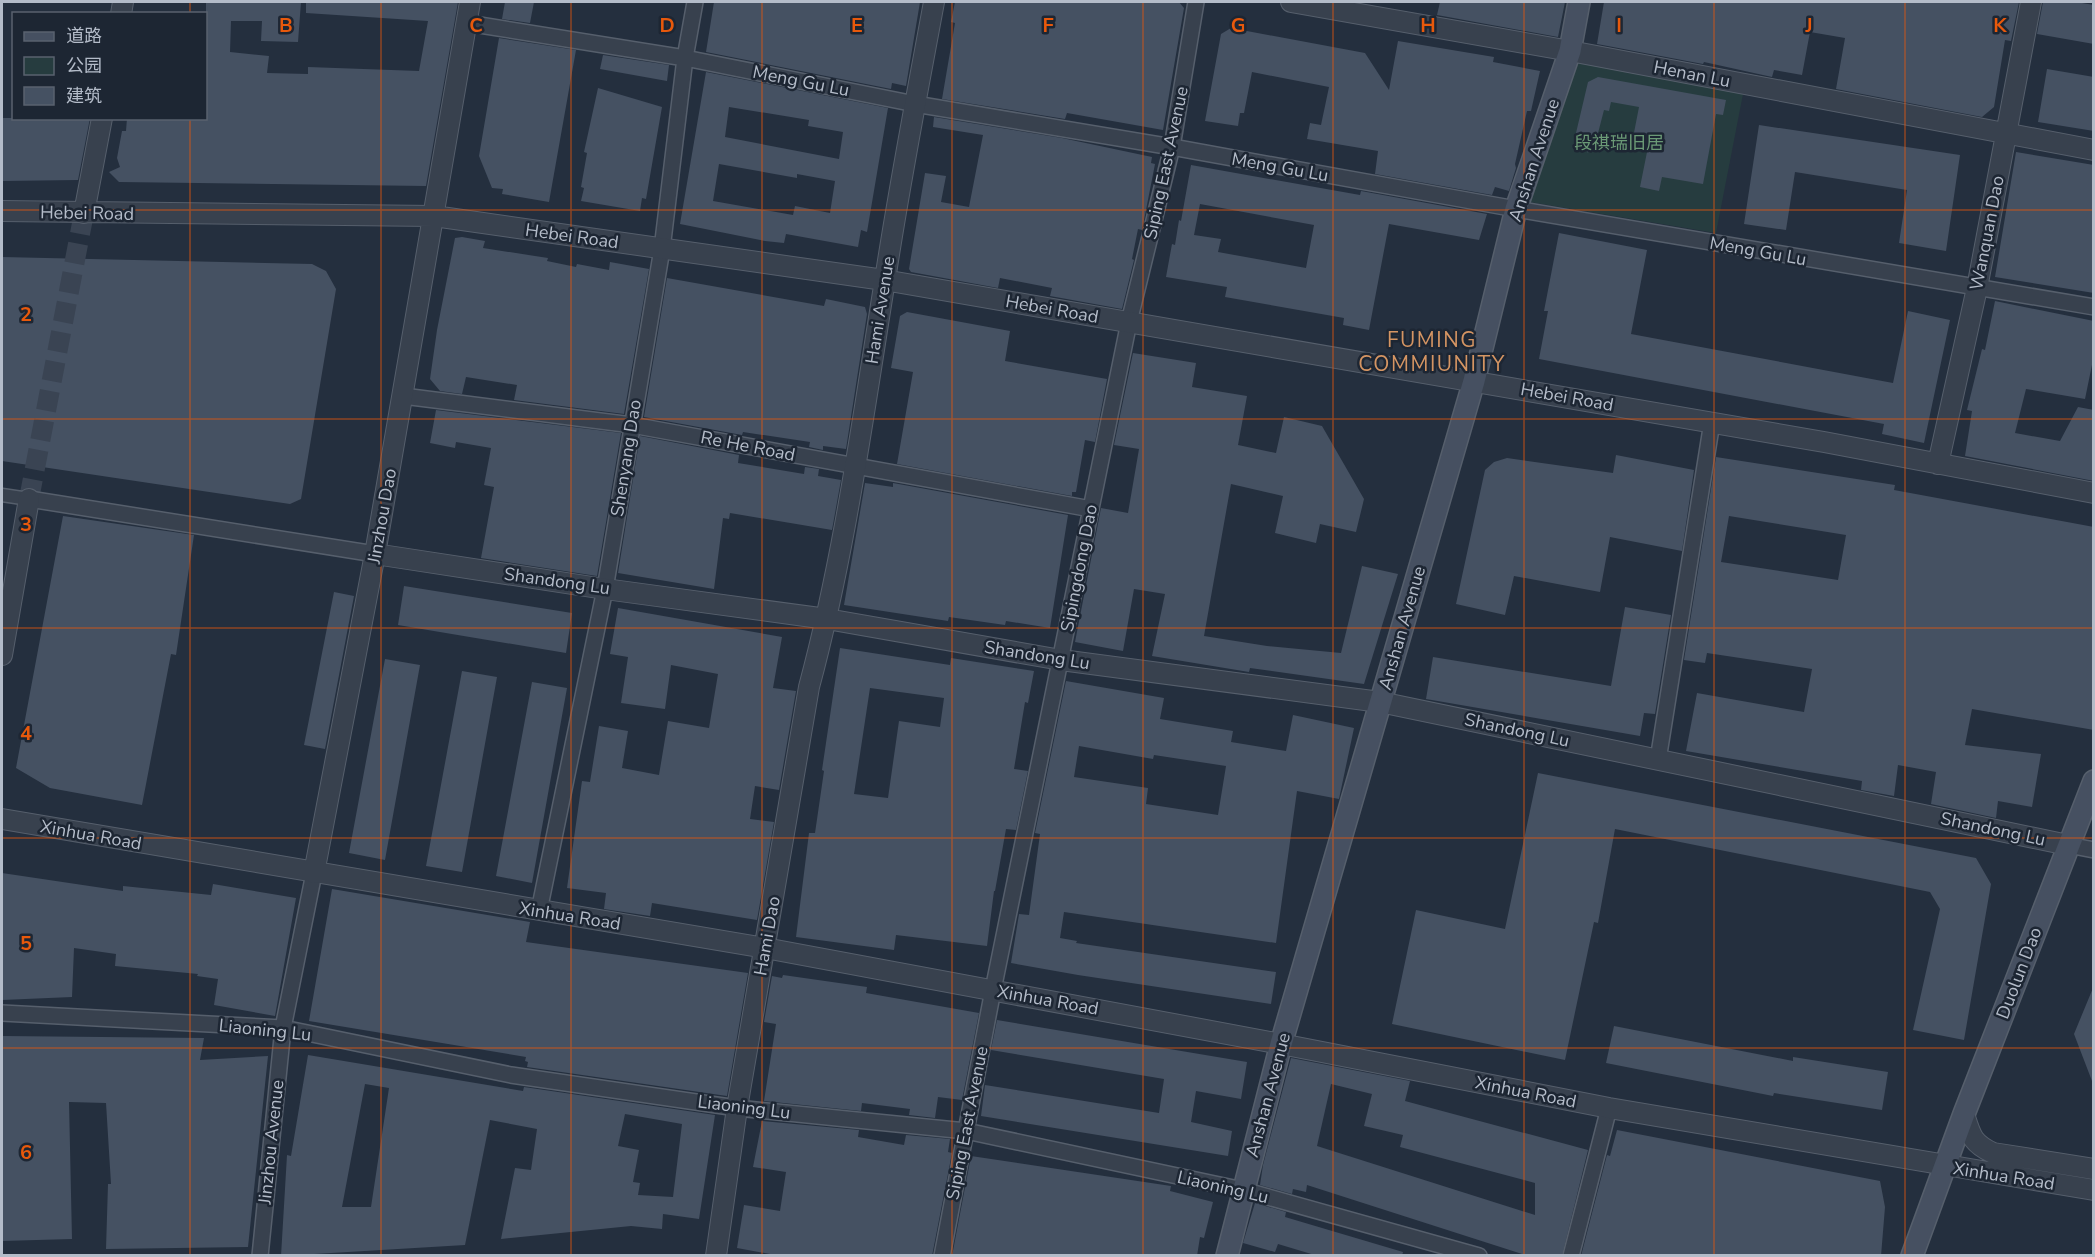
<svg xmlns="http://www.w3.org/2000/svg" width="2095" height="1257" font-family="'Nunito Sans','Noto Sans SC',sans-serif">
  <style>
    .green { fill: #263c3f }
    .building { fill: #455162; fill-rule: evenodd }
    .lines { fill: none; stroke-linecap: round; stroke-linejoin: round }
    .tertiary-tunnel { stroke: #3a4453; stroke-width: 20; stroke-dasharray: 20 10; stroke-linecap: butt }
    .pedestrian-casing { stroke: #565f6c; stroke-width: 15 }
    .minor-casing { stroke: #565f6c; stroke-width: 18 }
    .tertiary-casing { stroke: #565f6c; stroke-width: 22 }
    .secondary-casing { stroke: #565f6c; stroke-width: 24 }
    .pedestrian { stroke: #38414e; stroke-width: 12 }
    .minor { stroke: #38414e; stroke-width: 15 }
    .tertiary { stroke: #38414e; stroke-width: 20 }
    .secondary { stroke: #465061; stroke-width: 21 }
    .grid { fill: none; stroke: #e8590c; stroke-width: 1.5; stroke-opacity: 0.55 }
    .labels { text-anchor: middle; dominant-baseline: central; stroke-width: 5; stroke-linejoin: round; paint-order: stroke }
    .street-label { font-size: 18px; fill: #b4bcc9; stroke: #1d2633 }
    .park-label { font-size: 18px; fill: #6b9a76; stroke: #1d2633 }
    .quarter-label { font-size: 21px; letter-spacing: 1.5px; fill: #d59563; stroke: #1d2633 }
    .grid-label { font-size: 20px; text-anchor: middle; font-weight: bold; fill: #e8590c; stroke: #1d2633; stroke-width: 5; stroke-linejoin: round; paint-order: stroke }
  </style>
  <rect width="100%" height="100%" fill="#242f3e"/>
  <path class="green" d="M1566,58L1743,94L1716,233L1524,201Z"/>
  <path class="building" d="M206,2H301L298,42L261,41L262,21H231L230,52L269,56L267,73L308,74V67L419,71L428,21L306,13V2H458L426,186L119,182L109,172L120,167L117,158L122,131H126L127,118H206Z
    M505,2H534L530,23L502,19Z
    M714,2H920L906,86L892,83L891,89L706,52Z
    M955,2H1179L1184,8L1163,130L1067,113L1065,119L942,99L955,23L951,22Z
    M1440,2H1565L1558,37L1437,15Z
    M1604,2H2019L2011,41L2005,40L1994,107L1982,117L1836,89L1845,38L1810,32L1802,75L1774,70L1772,77L1704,62L1703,64L1597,44Z
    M2043,2H2076L2094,5V44L2037,34Z
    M1231,28L1365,53L1389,90L1398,41L1494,57L1493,62L1540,71L1531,111H1527L1515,164L1516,168L1509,191L1495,187L1492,195L1375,174L1378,151L1307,139L1310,123L1321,125L1329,87L1252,72L1244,113H1240L1238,126L1205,121L1221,34Z
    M499,38L576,50L549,202L502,194L503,189L492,188L479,156Z
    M603,55L669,65L667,81L600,69Z
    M2047,69L2094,77V131L2038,122Z
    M706,72L888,108L867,232L861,230L858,247L786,234L784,243L765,241L680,224ZM729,107L809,120L808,126L843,132L839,159L725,137ZM719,164L797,178V174L835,181L830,213L795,206L793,215L713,201Z
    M1598,77L1726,100L1723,115L1716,114L1703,184L1662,177L1659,191L1640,187L1647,152L1631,148L1639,107L1611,102L1609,111L1604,110L1597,137L1592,136L1588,153L1576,133L1588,82Z
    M598,88L662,107L646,199L642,198L640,211L581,201L584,188L581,187L587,153L584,152Z
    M934,117L1062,138L1152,157L1151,163L1155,164L1145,215L1142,230L1138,229L1132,259L1134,260L1122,309L1050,296L1052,288L1000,278L998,288L911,272L909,269L925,173L946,176L941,202L969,207L983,135L933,127Z
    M2,118H90L78,180L2,181Z
    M1759,125L1960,155L1946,251L1899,243L1907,190L1795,172L1786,230L1744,224Z
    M2016,152L2094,165V293L1995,277Z
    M1191,165L1360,195L1361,191L1487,214L1479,240L1389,224L1369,330L1343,325L1344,318L1225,297L1227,287L1166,277L1172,244L1175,245L1179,220L1181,221ZM1200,204L1314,225L1306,268L1218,252L1221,239L1194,235Z
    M1559,233L1647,250L1631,334L1893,383L1908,311L1950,320L1924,443L1882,434L1884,424L1539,359L1548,311H1544Z
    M462,237L485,241L483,248L548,258L547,261L576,267L577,264L609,270L610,262L649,269L624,414L514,400L517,385L466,377L462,394L440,391L430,379L437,330L455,238Z
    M2,257L312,264L326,271L336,289L301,499L290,504L2,461Z
    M667,278L824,306L826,299L865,307L867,314L846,449L823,446V450L809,447L810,442L743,432L742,435L644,417Z
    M1995,301L2094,321V355L2085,399L2026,389L2015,433L2060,441L2078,407L2094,410V481L1965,456L1972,411L1967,410L1982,349L1985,350Z
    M907,312L1010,331L1005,361L1107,379L1095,442L1085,440L1076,492H1072V496L897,464L913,372L891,368L900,316Z
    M1133,353L1196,363L1192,387L1247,396L1238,445L1276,453L1284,417L1322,426L1364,499L1356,532L1320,524L1316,543L1275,533L1283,496L1231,484L1204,636L1267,646L1341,653L1362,566L1398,574L1364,684L1250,668L1249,672L1152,656L1165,594L1134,589L1123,651L1075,642L1101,508L1128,513L1139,449L1114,445Z
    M436,410L621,433L597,576L481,558L494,487L484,485L491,448L456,442L455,448L430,443Z
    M640,436L739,455L738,463L804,474L805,467L819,469L818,476L841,480L832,530L730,513L729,519L723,518L714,589L618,573Z
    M1616,455L1694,470L1682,551L1610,537L1600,592L1514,576L1505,615L1456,604L1485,470L1494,462L1507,458L1613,473Z
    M1716,457L1895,485L1894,490L2094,527V730L1972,709L1965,745L2041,754L2032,807L1998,801L1996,818L1931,804L1936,772L1898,765L1894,796L1861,790L1862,781L1686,751L1697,693L1804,712L1812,669L1707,653L1705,663L1684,660ZM1729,516L1846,535L1838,580L1721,562Z
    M865,483L893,487V483L1068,515L1050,628L1006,621L1005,625L949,617L948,621L844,605Z
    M63,516L194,535L176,655L171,654L142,805L50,788L16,768Z
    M404,586L572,613L566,653L398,625Z
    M334,592L354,596L325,749L304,745Z
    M1625,607L1671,615L1655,714L1644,713L1640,736L1426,699L1433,657L1611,686Z
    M618,608L782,637L773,688L796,691L779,790L755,786L750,819L774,822L757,920L652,903L650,916L604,909L606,893L567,888L582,781L590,782L599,726L628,731L622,768L659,775L668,721L709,728L718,674L671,665L665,709L621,703L628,657L610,654Z
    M840,648L950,665L951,658L1034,671L1028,703L1025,702L1014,769L1028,771L1016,830L1006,829L995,891H994L987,946L896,935L894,950L796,937L809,833H815L824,771L822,770ZM870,688L944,698L940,727L899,721L888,798L854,794Z
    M385,659L420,665L385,860L349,853Z
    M462,671L497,677L462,872L426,866Z
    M1066,681L1164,698L1160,719L1233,731L1231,742L1286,751L1293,715L1354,728L1339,799L1297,791L1276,943L1064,912L1060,938L1077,941L1076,943L1276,972L1271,1004L1078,975L1011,963L1019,914L1029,915L1040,834L1035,833ZM1079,746L1153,759L1154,755L1226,766L1218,815L1146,804L1148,788L1074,777Z
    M532,682L567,688L532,883L496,876Z
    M1538,773L1976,858L1991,884L1964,1040L1913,1030L1940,909L1930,892L1615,829L1598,923L1594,922L1565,1060L1392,1024L1416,910L1505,929Z
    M2,873L123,891V886L211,895L213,884L296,898L275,1016L214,1005L218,979L197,976L198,974L115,966L116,954L74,948L72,997L2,1000Z
    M332,889L530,922L526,942L748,973L727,1096L527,1067L528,1062L525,1061L526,1057L309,1021Z
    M783,975L867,987L866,993L979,1013L962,1100L938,1097L935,1118L909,1115L910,1109L862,1103L861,1111L764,1101L776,1024L764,1022L772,976L782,978Z
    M2093,988L2094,1080L2092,1081L2074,1034Z
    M997,1020L1247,1062L1241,1099L1196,1091L1191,1122L1232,1131L1228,1156L981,1116L985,1085L1159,1113L1164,1079L991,1050Z
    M1614,1026L1793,1061V1057L1888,1072L1882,1110L1774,1093L1773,1096L1606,1063Z
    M2,1036L204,1038L200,1060L268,1056L248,1247L106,1249L108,1184H111L106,1103L69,1102L72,1239L2,1241Z
    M308,1055L523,1091L524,1087L715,1115L699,1219L663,1214L662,1229L631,1226L501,1239L515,1168L531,1170L537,1129L490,1120L465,1245L281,1256L287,1155L291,1156ZM365,1084L389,1088L371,1207H342ZM625,1114L682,1124L673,1197L638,1195L640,1183L633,1182L639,1150L618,1146Z
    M1291,1058L1410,1081L1405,1101L1588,1150L1562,1256H1528L1307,1185L1306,1192L1293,1189L1292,1194L1260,1185L1263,1165ZM1331,1084L1372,1094L1364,1126L1403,1135L1400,1147L1535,1183V1215L1317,1146Z
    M762,1121L859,1130L858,1137L904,1145L906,1135L950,1139L948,1152L952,1153L932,1256H781L737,1248L744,1205L780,1211L786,1172L753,1167Z
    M1617,1130L1880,1181L1885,1207L1881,1256H1581L1607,1155L1610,1156Z
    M971,1156L1171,1186L1170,1191L1213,1202L1204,1238L1200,1237L1197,1256H952Z
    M1255,1203L1286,1212L1285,1217L1403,1252L1402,1256H1318L1278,1244L1275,1252L1243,1243Z"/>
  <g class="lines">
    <path class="tertiary-tunnel" d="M29,499L84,213"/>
    <defs>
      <path id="pedestrian" d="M2,495L29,499"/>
      <path id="minor" d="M467,23L685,58L915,104L1172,147L1516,209L2094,307
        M403,396L632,425L1091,509
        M29,499L375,554
        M1658,760L1712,422
        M2068,845L2094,850
        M539,911L605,589L662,249L685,58L695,2
        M2,1013L283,1028L511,1075L737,1108L966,1131L1243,1190L1479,1256
        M260,1256L283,1028L314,873
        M942,1256L993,990L1129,322L1172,147L1196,2
        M1571,1256L1609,1108"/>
      <path id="tertiary" d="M1291,2L1570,51L2094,150
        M121,14L123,2
        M2,211L434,216L884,280L1824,442L2094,493
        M84,213L102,118
        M1938,464L1977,288L2031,2
        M375,554L605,589L827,619L1061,660L1380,702L2068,845
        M2,655L29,499
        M2,819L765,948L1281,1044L1609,1108L2094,1190
        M314,873L375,554L470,2
        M1964,1114C1971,1136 1972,1143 1993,1153L2094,1169
        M716,1256L737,1108L809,687C845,553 863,416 885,280C899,187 917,94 934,2"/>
      <path id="secondary" d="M1227,1256L1281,1044L1474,381L1516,209L1570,51L1579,2
        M1912,1256L1964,1114L2094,781"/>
    </defs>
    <use href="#pedestrian" class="pedestrian-casing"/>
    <use href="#minor" class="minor-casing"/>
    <use href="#tertiary" class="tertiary-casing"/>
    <use href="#secondary" class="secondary-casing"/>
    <use href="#pedestrian" class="pedestrian"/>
    <use href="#minor" class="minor"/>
    <use href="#tertiary" class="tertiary"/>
    <use href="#secondary" class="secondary"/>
  </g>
  <path class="grid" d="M190,2V14M381,2V1256M571,2V1256M762,2V1256M952,2V1256M1143,2V1256M1333,2V1256M1524,2V1256M1714,2V1256M1905,2V1256M190,118V1256M2,210H2094M2,419H2094M2,628H2094M2,838H2094M2,1048H2094"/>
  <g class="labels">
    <g class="street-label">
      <text transform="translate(1692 74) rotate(11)">Henan Lu</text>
      <text transform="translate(801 81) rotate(11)">Meng Gu Lu</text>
      <text transform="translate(1534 160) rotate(-72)">Anshan Avenue</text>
      <text transform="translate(1166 163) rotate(-78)">Siping East Avenue</text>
      <text transform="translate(1280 167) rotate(10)">Meng Gu Lu</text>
      <text transform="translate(87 213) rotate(1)">Hebei Road</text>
      <text transform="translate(1987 233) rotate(-79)">Wanquan Dao</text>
      <text transform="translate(572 236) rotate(8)">Hebei Road</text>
      <text transform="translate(1758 251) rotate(10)">Meng Gu Lu</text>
      <text transform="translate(1052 309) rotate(10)">Hebei Road</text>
      <text transform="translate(880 310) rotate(-81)">Hami Avenue</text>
      <text transform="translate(1567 397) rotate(10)">Hebei Road</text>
      <text transform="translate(748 446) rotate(11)">Re He Road</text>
      <text transform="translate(626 458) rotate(-81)">Shenyang Dao</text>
      <text transform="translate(382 516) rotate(-80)">Jinzhou Dao</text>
      <text transform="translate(1079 568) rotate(-79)">Sipingdong Dao</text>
      <text transform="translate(557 581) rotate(8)">Shandong Lu</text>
      <text transform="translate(1402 628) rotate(-74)">Anshan Avenue</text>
      <text transform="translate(1037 655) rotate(9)">Shandong Lu</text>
      <text transform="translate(1517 730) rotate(12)">Shandong Lu</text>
      <text transform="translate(1993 829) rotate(12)">Shandong Lu</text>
      <text transform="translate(91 835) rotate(10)">Xinhua Road</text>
      <text transform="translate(570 916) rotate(9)">Xinhua Road</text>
      <text transform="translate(767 936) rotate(-80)">Hami Dao</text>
      <text transform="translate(2019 973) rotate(-69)">Duolun Dao</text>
      <text transform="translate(1048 1000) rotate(10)">Xinhua Road</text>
      <text transform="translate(265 1030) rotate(6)">Liaoning Lu</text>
      <text transform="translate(1526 1092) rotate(11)">Xinhua Road</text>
      <text transform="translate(1268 1095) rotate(-75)">Anshan Avenue</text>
      <text transform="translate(744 1107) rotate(7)">Liaoning Lu</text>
      <text transform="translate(967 1123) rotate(-79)">Siping East Avenue</text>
      <text transform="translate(271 1142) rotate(-84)">Jinzhou Avenue</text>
      <text transform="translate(2004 1176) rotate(9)">Xinhua Road</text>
      <text transform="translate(1223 1187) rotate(13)">Liaoning Lu</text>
    </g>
    <g class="park-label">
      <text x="1619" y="143">段祺瑞旧居</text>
    </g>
    <g class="quarter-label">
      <text x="1432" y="340">FUMING<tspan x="1432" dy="24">COMMIUNITY</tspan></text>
    </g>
  </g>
  <g class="grid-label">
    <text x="286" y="32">B</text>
    <text x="476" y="32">C</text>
    <text x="667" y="32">D</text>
    <text x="857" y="32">E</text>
    <text x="1048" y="32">F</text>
    <text x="1238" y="32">G</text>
    <text x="1428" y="32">H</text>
    <text x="1619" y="32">I</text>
    <text x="1809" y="32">J</text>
    <text x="2000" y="32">K</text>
    <text x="26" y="321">2</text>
    <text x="26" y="531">3</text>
    <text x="26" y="740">4</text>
    <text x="26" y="950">5</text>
    <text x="26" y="1159">6</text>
  </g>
  <rect width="2095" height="1257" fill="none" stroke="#b4bcc9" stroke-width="6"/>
  <rect x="12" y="12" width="195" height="108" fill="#1d2633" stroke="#59626f" stroke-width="1.5"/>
  <rect x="24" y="32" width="30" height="9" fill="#465061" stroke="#59626f" stroke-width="1.5"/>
  <text x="66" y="42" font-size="18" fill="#b4bcc9">道路</text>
  <rect x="24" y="57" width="30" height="18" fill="#263c3f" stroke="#59626f" stroke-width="1.5"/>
  <text x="66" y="72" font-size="18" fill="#b4bcc9">公园</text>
  <rect x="24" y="87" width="30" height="18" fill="#455162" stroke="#59626f" stroke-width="1.5"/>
  <text x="66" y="102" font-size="18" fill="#b4bcc9">建筑</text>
</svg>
